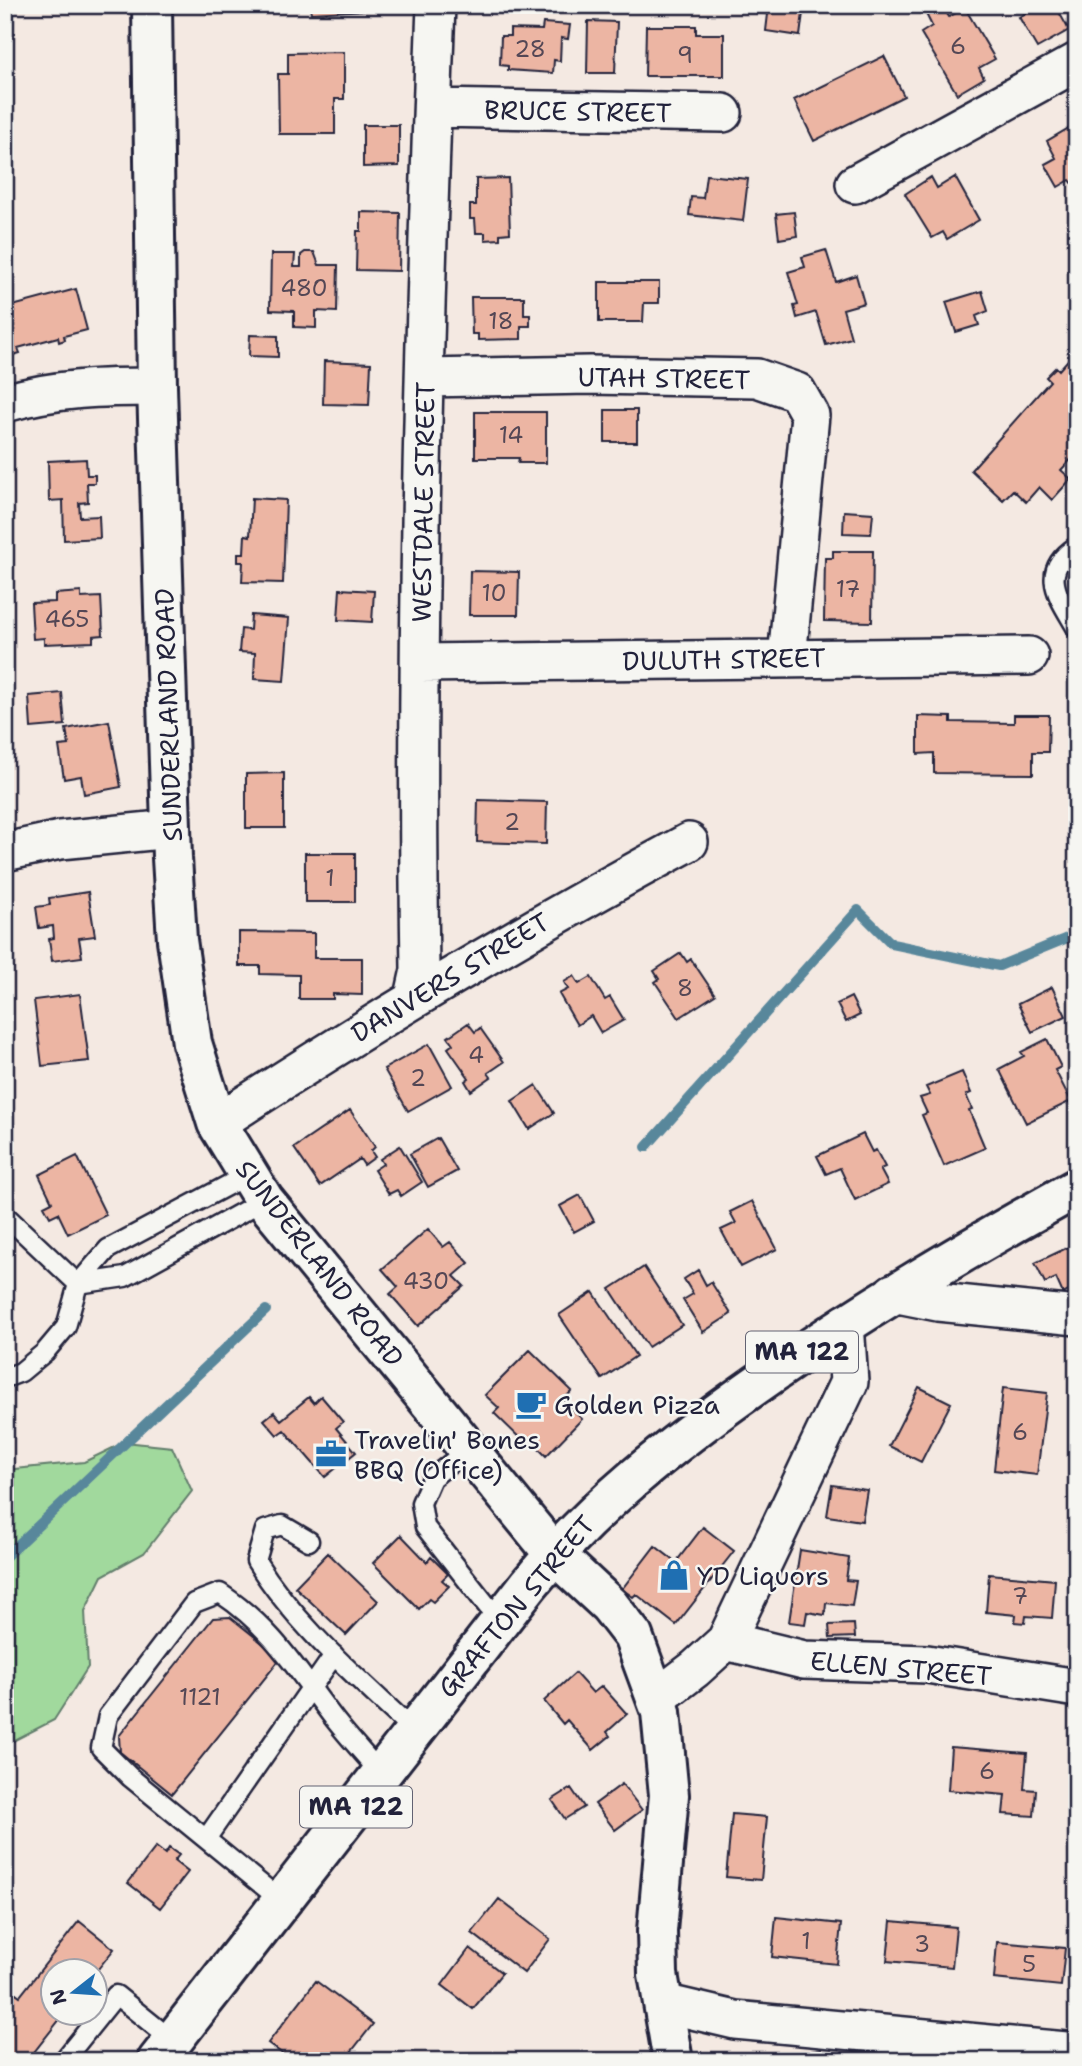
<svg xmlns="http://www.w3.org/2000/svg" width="1082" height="2066" font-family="'Shantell Sans',sans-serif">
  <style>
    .green { fill: #a1d99d; stroke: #627e6c; stroke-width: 2 }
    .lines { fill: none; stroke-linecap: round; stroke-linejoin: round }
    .stream { stroke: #59879b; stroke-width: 10 }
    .building { fill: #ecb5a3; stroke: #22223b; stroke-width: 2 }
    .lane-casing { stroke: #22223b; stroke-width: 23 }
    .street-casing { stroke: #22223b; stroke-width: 42 }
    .secondary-casing { stroke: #22223b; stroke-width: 44 }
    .primary-casing { stroke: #22223b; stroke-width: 44 }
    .highway-casing { stroke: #22223b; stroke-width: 44 }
    .lane { stroke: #f6f6f2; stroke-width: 18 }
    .street { stroke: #f6f6f2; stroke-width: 37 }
    .secondary { stroke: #f6f6f2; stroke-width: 38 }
    .primary { stroke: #f6f6f2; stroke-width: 38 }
    .highway { stroke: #f6f6f2; stroke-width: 38 }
    .labels { text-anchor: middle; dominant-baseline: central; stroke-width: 5; stroke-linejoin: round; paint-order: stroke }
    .number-label { font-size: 23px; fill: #544755 }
    .shield { fill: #f6f6f2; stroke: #626272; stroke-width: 2 }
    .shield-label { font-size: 24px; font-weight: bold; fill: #22223b }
    .street-label { font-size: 26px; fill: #22223b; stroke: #f6f6f2 }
    .poi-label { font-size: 26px; fill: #22223b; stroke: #f6f6f2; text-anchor: start }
  </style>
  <rect width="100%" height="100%" fill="#f4e9e2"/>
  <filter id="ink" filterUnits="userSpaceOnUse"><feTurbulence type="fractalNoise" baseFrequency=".0143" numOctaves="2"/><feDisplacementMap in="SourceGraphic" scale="14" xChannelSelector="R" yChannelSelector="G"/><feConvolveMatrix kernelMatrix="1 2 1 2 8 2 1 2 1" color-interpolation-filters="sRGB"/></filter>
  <g filter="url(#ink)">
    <path class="green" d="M125,1442L172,1447L192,1491L144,1553L102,1576L85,1611L88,1667L54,1720L5,1745V1470L84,1462Z"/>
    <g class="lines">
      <path class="stream" d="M646,1147L858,910L892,944L999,966L1077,934
        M5,1557L266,1310"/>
    </g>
    <path class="building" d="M298,5H369V10L311,13L310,8L298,9Z
      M729,5H804L800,36L766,31L768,14L729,8Z
      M942,5L949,17L965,8L995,59L979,68L984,78L957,94L921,33L932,26L926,14Z
      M1039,5H1055L1069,30L1037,48L1019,17Z
      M588,21L617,22L615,73H587Z
      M543,23L570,25L568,39L561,38L560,61L554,60L553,73L508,70V66L500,65L501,36H510V29L542,30Z
      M646,26H696V34H724V76H645Z
      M344,52V99H335V134H279L278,74H288V53Z
      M884,56L904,96L814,141L794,100Z
      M363,125H399V166L363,167Z
      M1069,128L1074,137L1077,135V182L1073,184L1070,180L1058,187L1045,164L1056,158L1047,141Z
      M706,175L748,179L743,221L689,215L691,197L703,198Z
      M931,177L937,188L955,177L979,220L947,239L943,232L932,238L905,194Z
      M508,178L510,233L500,234V239L485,240V233H476L475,219H470V205H476V179Z
      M361,212L400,213L399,271L356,270L357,231H361Z
      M794,212L797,236L779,239L776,214Z
      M826,250L836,282L856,275L864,303L843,309L851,338L826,345L816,312L797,318L794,306L798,305L788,272L805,267L802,257Z
      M305,252H314L319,265H338L337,312L316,311V328L294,327V311L270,310L271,254H295L294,267H301V255Z
      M599,282H659V303H644L643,322H599Z
      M76,289L87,330L64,336L65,340L59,342L58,337L18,348L20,353L13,355L11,350L5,351V308Z
      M982,291L988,311L976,316L979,325L956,332L946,302Z
      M471,297H524V315H530V326H521V339L478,340V334H472Z
      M250,335L278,336V357L249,356Z
      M1074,353L1077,355V453L1061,470L1071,479L1052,500L1039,487L1026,502L1013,490L1003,500L971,470L1050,381L1046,377L1056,367L1059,370Z
      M324,361L371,363L369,405L323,404Z
      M605,410H637V442H605Z
      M475,412H546V463H518L519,458H475Z
      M86,459L87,475H95V483H87L88,502L79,503L80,517L99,516L100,538L64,540L63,500L49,501L48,461Z
      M252,498L286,500L283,583L242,582L243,562H238V553H244L245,535L250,536Z
      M844,511L873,513L871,534L843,533Z
      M833,551H873L872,622L824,621L825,558H833Z
      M470,571L519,572L518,615H469Z
      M340,589L374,591L372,622L338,620Z
      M81,592V598L101,597L103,635L93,636V642L44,644V638L33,639L31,603L55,602V594Z
      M251,615L289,618L284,681L254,679L255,653L239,652L241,629L250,630Z
      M62,693L65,725L31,728L29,696Z
      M1014,715H1049L1048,752H1033V774L934,773V753L918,754V716L951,717V722L1014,723Z
      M109,721L121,787L84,794L81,776L64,779L59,746L69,745L66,729Z
      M284,773V828H246V774Z
      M478,800L547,802L546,844L477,842Z
      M305,853H355V902H305Z
      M88,892L95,936L79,938L82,957L52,961L49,939L54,938L53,926L39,928L36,907L50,905L49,898Z
      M239,932L314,933V958H362V995L333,994V999H299V975L260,974V966H239Z
      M681,953L687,962L691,959L715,995L679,1018L655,982L659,979L654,971Z
      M574,976L579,984L591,977L605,1000L610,997L624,1020L601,1033L591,1016L577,1025L559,994L568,989L564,982Z
      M1052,987L1066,1016L1032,1032L1018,1004Z
      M80,994L89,1061L42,1066L34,1000Z
      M851,997L860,1015L846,1022L837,1004Z
      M468,1023L475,1032L480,1028L504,1062L488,1073L491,1077L471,1091L465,1081L469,1078L448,1048L453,1044L448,1037Z
      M1047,1039L1061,1067L1055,1070L1071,1101L1026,1123L999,1069L1024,1056L1021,1052Z
      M429,1044L452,1086L408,1111L384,1069Z
      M962,1072L971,1093L966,1095L972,1109L969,1110L985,1148L944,1166L922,1115L927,1113L920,1098L930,1095L926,1087Z
      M536,1085L554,1113L529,1129L512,1101Z
      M350,1110L375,1147L371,1151L375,1157L364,1165L360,1159L320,1186L294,1148Z
      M863,1134L872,1152L876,1150L885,1167L880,1169L888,1184L855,1200L840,1168L826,1174L817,1156Z
      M438,1138L457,1171L428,1187L410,1154Z
      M400,1146L422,1182L401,1196L397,1190L389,1194L374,1170L383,1164L380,1159Z
      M77,1156L106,1215L68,1234L58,1213L50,1217L44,1206L52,1202L39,1175Z
      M580,1195L594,1221L574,1232L560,1206Z
      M752,1201L777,1249L741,1267L721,1230L736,1223L730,1212Z
      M428,1229L443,1247L450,1242L469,1263L454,1276L464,1286L418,1326L390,1294L398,1287L382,1269Z
      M1077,1243V1287L1063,1294L1056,1278L1045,1283L1035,1263Z
      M644,1267L682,1325L648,1347L610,1289Z
      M698,1270L706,1285L711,1282L731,1314L703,1332L683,1300L693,1294L684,1279Z
      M593,1292L636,1356L602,1379L559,1315Z
      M530,1350L572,1391L563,1400L582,1419L546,1456L532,1442L528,1446L494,1413L499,1408L485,1395Z
      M919,1387L951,1403L921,1462L889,1446Z
      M1003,1388L1047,1393L1037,1475L994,1470Z
      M321,1396L343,1422L336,1428L356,1452L325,1477L284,1430L277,1435L264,1420L274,1412L281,1420L309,1397L314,1403Z
      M832,1485L867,1490L862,1521L827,1516Z
      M703,1527L734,1551L676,1625L636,1594L633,1597L622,1589L655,1546L676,1562Z
      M401,1535L427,1562L431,1557L448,1574L442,1580L449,1586L433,1602L429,1599L419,1609L373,1563Z
      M800,1550L849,1558L846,1580L856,1581L852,1606L826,1603L825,1615L807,1612L805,1624L789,1622Z
      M328,1553L378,1601L346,1635L295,1587Z
      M989,1574L1055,1580L1052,1618L1026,1616L1025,1623L1015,1622L1016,1615L986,1612Z
      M230,1617L281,1658L172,1794L120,1752L119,1736L213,1618Z
      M854,1624L855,1637L830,1638L829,1625Z
      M575,1673L593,1693L602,1686L627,1714L607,1732L610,1736L593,1750L567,1720L563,1724L544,1701Z
      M951,1747L1027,1753L1024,1789L1036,1790L1034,1816L1003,1814L1005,1795L948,1790Z
      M622,1784L642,1810L615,1830L595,1804Z
      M571,1788L584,1807L565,1819L552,1800Z
      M732,1814L767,1817L761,1880L726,1877Z
      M156,1847L165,1854L169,1848L179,1855L174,1861L188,1872L160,1908L128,1883Z
      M499,1899L550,1939L524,1973L472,1933Z
      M776,1917L841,1924L837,1964L772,1957Z
      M79,1921L114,1949L94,1974V1972H52V2014H64L27,2061H5V1985L20,1996Z
      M891,1921L956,1927L952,1967L887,1961Z
      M997,1942L1065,1948L1061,1986L994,1979Z
      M470,1948L502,1973L473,2009L442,1985Z
      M316,1981L373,2024L344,2061H292L268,2043Z"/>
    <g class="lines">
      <defs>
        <path id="lane" d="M1077,546C1037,572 1059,597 1077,629
          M5,1215L78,1284
          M78,1284L125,1277L264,1200
          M5,1378L21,1372L45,1352L66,1327L78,1284L108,1249L247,1175
          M470,1448L432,1478L421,1503L425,1527L500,1622
          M309,1541L282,1525L265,1530L256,1561C297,1627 358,1678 414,1731
          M206,1839L334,1655
          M283,1902L130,1777L101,1748L108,1716L194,1603L220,1593C273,1628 298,1672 335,1720C350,1739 366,1756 381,1774
          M63,2061L116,1995L173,2041"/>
        <path id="street" d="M433,108L723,113
          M855,184L1077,62
          M425,378L590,375L757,378L797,392L810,415L787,659
          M5,403C56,388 104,387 157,387
          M420,663L1029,656
          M5,852L60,840L171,829
          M414,997L420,970C415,649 424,327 436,5
          M217,1123C371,1023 527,929 689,842
          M893,1293L938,1302L1077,1316
          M726,1641L804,1660L927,1664L1077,1688
          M657,1698L695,1669L726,1641L849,1382L845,1324
          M663,2003L735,2020L1077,2052"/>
        <path id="secondary" d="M554,1554L609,1605L633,1636L661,1712L669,1795L657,1931L658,1974L673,2061"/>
        <path id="primary" d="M152,5L157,387L172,858L177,940L192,1043L217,1123L264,1200L554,1554"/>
        <path id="highway" d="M157,2061L530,1583C595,1504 672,1444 756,1385C859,1312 967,1249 1077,1188"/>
      </defs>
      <use href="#lane" class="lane-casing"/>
      <use href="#street" class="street-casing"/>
      <use href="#secondary" class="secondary-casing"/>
      <use href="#primary" class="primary-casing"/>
      <use href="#highway" class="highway-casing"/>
      <use href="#lane" class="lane"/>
      <use href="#street" class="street"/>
      <use href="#secondary" class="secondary"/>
      <use href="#primary" class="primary"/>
      <use href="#highway" class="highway"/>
    </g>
  </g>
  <defs>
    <symbol id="cafe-bare" viewBox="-9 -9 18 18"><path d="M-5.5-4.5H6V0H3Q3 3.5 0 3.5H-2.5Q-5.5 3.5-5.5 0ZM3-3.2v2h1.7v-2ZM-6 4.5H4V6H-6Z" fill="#1f6fb2" stroke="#f6f6f2" stroke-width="2.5" paint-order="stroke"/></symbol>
    <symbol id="office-bare" viewBox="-9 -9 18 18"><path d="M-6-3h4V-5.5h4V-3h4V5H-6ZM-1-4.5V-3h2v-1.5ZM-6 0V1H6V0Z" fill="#1f6fb2" stroke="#f6f6f2" stroke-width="2.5" paint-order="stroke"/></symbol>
    <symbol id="shop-bare" viewBox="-9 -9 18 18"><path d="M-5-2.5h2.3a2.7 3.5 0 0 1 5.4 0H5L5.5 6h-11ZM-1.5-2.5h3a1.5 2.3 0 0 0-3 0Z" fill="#1f6fb2" stroke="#f6f6f2" stroke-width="2.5" paint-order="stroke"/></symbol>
  </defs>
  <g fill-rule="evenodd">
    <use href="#cafe-bare" x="509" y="1382" width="44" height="44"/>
    <use href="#office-bare" x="309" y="1432" width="44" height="44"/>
    <use href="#shop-bare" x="652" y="1553" width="44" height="44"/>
  </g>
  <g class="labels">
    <g class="number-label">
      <text x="958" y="46">6</text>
      <text x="530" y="49">28</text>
      <text x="685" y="55">9</text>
      <text x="304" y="288">480</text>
      <text x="501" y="321">18</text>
      <text x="511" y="435">14</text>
      <text x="848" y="589">17</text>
      <text x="494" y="593">10</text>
      <text x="67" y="619">465</text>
      <text x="512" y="822">2</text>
      <text x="330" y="878">1</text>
      <text x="685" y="988">8</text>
      <text x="476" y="1055">4</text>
      <text x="418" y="1078">2</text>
      <text x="426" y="1281">430</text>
      <text x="1020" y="1432">6</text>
      <text x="1020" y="1596">7</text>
      <text x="200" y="1697">1121</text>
      <text x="987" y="1771">6</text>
      <text x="806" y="1941">1</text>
      <text x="922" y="1944">3</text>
      <text x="1029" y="1964">5</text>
    </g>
    <g class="shield">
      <rect x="746" y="1331.5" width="112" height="41" rx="5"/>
      <rect x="300" y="1786.5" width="112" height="41" rx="5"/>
    </g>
    <g class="shield-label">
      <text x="802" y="1352">MA 122</text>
      <text x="356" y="1807">MA 122</text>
    </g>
    <g class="street-label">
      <text transform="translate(578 111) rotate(1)">BRUCE STREET</text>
      <text transform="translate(664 378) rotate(1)">UTAH STREET</text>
      <text transform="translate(423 502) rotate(-89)">WESTDALE STREET</text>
      <text transform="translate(724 659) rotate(-1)">DULUTH STREET</text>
      <text transform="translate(168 715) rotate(-92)">SUNDERLAND ROAD</text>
      <text transform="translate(450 977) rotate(-31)">DANVERS STREET</text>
      <text transform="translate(320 1263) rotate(52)">SUNDERLAND ROAD</text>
      <text transform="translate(516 1606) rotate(-50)">GRAFTON STREET</text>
      <text transform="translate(901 1668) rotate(5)">ELLEN STREET</text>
    </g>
    <g class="poi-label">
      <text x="554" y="1404">Golden Pizza</text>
      <text x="354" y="1439">Travelin' Bones<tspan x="354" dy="30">BBQ (Office)</tspan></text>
      <text x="697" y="1575">YD Liquors</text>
    </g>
  </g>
  <rect width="1082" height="2066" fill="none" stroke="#f6f6f2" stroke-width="28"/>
  <rect x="14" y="14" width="1054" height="2038" fill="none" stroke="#22223b" stroke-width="2.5" filter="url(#ink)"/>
  <g transform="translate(74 1992) rotate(253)"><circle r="33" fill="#f6f6f2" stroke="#a1a1a9" stroke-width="2"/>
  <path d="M0-5L12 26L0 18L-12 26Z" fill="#1f6fb2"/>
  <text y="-10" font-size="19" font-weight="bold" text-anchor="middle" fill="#22223b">N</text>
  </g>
</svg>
